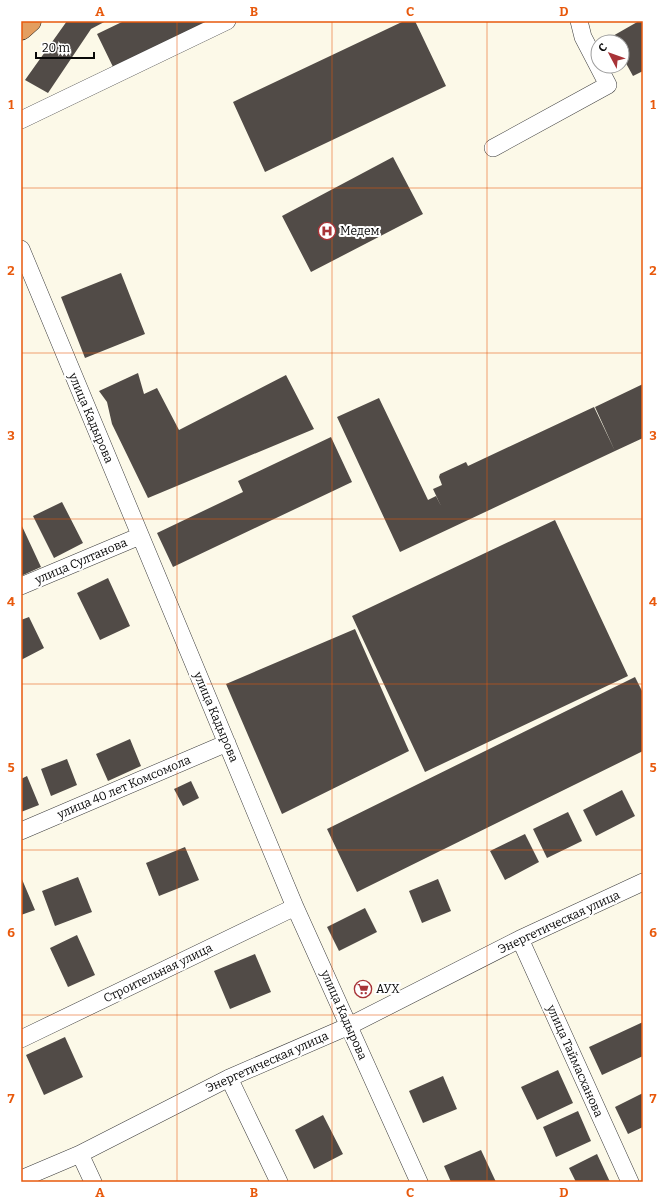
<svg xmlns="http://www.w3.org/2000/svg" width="664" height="1203" font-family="Bitter,serif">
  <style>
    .building { fill: #514b47 }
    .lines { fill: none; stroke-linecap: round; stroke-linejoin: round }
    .street-casing { stroke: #3c3c3c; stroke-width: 18 }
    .highway-casing { stroke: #1a1a1a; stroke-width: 23 }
    .street { stroke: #fff; stroke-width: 17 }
    .highway { stroke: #e39e60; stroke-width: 22 }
    .grid { fill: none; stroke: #e8590c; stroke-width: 1; stroke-opacity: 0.55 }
    .labels { text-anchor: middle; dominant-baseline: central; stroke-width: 4; stroke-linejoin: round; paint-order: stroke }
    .poi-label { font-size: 12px; fill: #090909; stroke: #fff; text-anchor: start }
    .street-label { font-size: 12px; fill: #090909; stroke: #fff }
    .neatline { fill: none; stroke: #e8590c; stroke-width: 1.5 }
    .grid-label { font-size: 13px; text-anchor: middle; font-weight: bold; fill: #e8590c }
  </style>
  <rect width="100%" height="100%" fill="#fcf9e8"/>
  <path class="building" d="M67,21H106L91,29L48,93L25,80Z
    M124,21H218L115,71L97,34Z
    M404,21H415L446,86L265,172L233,102Z
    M639,21H643V71L633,76L622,56V42H614L611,37Z
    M393,157L423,214L311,272L282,216Z
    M121,273L145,334L85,358L61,297Z
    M138,373L144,394L157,388L179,430L286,375L314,429L148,498L112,424L107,402L99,391Z
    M643,384V438L615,451L595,407Z
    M379,398L428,500L436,496L441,506L433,489L442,485L439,477L440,474L466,462L468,466L594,407L615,451L400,552L337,417Z
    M331,437L352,482L173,567L157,533L243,492L238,481Z
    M62,502L83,543L54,558L33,516Z
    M555,520L628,676L425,772L352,616Z
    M21,524L41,567L21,576Z
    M108,578L130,626L100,640L77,593Z
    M29,617L44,648L21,660V620Z
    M355,629L409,751L282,814L226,684Z
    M635,677L643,693V751L357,892L327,829Z
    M130,739L141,766L108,781L96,754Z
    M67,759L77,785L51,796L41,769Z
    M27,776L39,805L21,812V779Z
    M191,781L199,798L183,806L174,789Z
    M622,790L635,816L596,836L583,810Z
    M568,812L582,841L547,858L533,829Z
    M525,834L539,862L505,880L490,851Z
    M185,847L199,880L159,896L146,863Z
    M21,877L35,910L21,915Z
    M78,877L92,912L55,926L42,891Z
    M438,879L451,911L422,923L409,891Z
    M365,908L377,932L339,951L327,927Z
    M77,935L95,975L68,987L50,948Z
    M255,954L271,992L230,1009L214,971Z
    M643,1022V1056L602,1075L589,1047Z
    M65,1037L83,1077L44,1095L26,1055Z
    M558,1070L573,1103L537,1120L521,1087Z
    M443,1076L457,1109L423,1123L409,1091Z
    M643,1093V1127L628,1134L615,1107Z
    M578,1111L591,1141L556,1157L543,1127Z
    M323,1115L343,1154L314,1169L295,1130Z
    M481,1150L496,1182H451L444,1166Z
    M597,1154L610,1182H576L569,1168Z"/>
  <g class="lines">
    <defs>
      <path id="street" d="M21,120L227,21
        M493,148L608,85L583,37L579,21
        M21,249L295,907L419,1182
        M21,586L140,536
        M21,831L227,743
        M520,939L630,1182
        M21,1039L295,907
        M229,1078L279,1182
        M80,1154L93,1182
        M21,1179L80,1154L229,1078L349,1026L520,939L643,882"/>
      <path id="highway" d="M21,29L30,21"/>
    </defs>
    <use href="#street" class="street-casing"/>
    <use href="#highway" class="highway-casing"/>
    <use href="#street" class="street"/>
    <use href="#highway" class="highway"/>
  </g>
  <path class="grid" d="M177,21V1182M332,21V1182M487,21V1182M21,188H643M21,353H643M21,519H643M21,684H643M21,850H643M21,1015H643"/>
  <defs>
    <symbol id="hospital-ring" viewBox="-11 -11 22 22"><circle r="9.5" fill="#fff" stroke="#a83337" stroke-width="1.5"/><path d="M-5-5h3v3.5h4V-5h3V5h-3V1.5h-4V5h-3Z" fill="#a83337"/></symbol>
    <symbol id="supermarket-ring" viewBox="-11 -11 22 22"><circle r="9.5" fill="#fff" stroke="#a83337" stroke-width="1.5"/><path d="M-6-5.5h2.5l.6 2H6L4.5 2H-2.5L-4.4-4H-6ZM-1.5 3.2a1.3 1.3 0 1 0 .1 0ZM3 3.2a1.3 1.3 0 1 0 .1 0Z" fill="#a83337"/></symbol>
  </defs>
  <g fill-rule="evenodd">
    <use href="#hospital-ring" x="317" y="221" width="20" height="20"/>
    <use href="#supermarket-ring" x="353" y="979" width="20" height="20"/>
  </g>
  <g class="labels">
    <g class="poi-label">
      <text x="340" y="231">Медем</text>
      <text x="376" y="989">АУХ</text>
    </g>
    <g class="street-label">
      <text transform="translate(91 418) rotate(67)">улица Кадырова</text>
      <text transform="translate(81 561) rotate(-23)">улица Султанова</text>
      <text transform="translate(216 717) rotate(67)">улица Кадырова</text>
      <text transform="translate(124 787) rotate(-23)">улица 40 лет Комсомола</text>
      <text transform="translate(559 922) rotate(-25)">Энергетическая улица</text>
      <text transform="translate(158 973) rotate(-26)">Строительная улица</text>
      <text transform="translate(344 1015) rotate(66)">улица Кадырова</text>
      <text transform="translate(575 1061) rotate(66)">улица Таймасханова</text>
      <text transform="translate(267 1062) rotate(-24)">Энергетическая улица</text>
    </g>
  </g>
  <rect width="664" height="1203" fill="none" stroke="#ffffff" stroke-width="44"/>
  <g transform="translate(610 54) rotate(311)"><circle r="19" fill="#ffffff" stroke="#9d9d9d"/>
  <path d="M0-3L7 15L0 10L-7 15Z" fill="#a83337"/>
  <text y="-6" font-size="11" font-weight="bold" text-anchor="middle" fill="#090909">С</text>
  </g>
  <path d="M36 52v6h58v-6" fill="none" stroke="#090909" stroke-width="2"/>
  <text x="42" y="52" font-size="12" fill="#090909" stroke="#ffffff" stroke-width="3" paint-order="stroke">20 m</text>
  <rect x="22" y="22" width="620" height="1159" class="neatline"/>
  <g class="grid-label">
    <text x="100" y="16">A</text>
    <text x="254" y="16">B</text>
    <text x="410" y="16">C</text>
    <text x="564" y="16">D</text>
    <text x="11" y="109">1</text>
    <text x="653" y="109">1</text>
    <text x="11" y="275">2</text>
    <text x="653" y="275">2</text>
    <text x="11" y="440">3</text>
    <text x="653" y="440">3</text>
    <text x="11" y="606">4</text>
    <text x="653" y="606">4</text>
    <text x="11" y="772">5</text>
    <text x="653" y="772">5</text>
    <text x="11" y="937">6</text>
    <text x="653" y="937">6</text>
    <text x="11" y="1103">7</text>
    <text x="653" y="1103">7</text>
    <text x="100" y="1197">A</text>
    <text x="254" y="1197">B</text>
    <text x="410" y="1197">C</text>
    <text x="564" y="1197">D</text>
  </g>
</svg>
